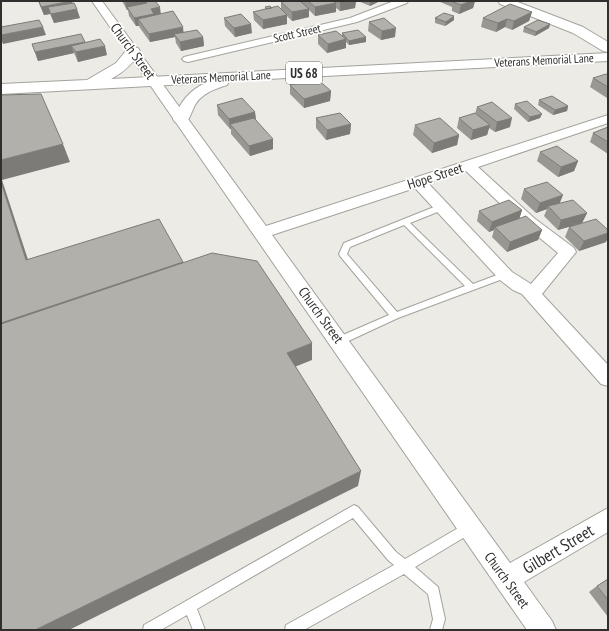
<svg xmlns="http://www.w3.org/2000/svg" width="609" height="631" font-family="'PT Sans Narrow',sans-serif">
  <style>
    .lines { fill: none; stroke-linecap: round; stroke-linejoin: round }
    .lane-casing { stroke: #a3a29c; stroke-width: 2 }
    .street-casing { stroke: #a3a29c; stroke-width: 2 }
    .secondary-casing { stroke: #a3a29c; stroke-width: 2 }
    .primary-casing { stroke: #a3a29c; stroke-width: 2 }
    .lane { fill: #fff; fill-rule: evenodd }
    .street { fill: #fff; fill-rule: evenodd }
    .secondary { fill: #fff; fill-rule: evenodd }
    .primary { fill: #fff; fill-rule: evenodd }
    .wall { fill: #989792 }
    .shaded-wall { fill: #7c7b77 }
    .building { fill: #b1b0aa; stroke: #7c7b77 }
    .labels { text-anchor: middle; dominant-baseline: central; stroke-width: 3.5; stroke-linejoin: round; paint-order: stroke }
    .far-street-label { font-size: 12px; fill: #302f2d; stroke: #fff }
    .shield { fill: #fff; stroke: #6e6d6c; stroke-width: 1 }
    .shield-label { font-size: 13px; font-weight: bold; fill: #302f2d }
    .street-label { font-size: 14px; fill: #302f2d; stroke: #fff }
    .near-street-label { font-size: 17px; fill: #302f2d; stroke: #fff }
  </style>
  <rect width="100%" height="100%" fill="#edebe6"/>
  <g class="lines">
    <defs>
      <path id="lane" d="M439,205H445L446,207L445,209L410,223L473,284L505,272L509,275L508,277L398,318L342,344H336L334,341L336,338L389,315L340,256L339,254L344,243ZM404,225L465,286L397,312L347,254L350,247Z
        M354,505L358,507L396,552L405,559L465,524L469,522L473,524L475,528L473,532L415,567L438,587L445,619L442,630H430L433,619L428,594L404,574L304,630H285L286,625L394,565L388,560L353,518L197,609L205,630H193L187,615L161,630H143L144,625Z"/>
      <path id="street" d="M92,1H102L266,226L608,115V123L478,167L534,218L574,248L576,252L542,294L608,365V386L601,384L522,294L513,290L500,280L415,188L272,235L510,563L608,508V532L524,582L552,621L556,630H527ZM466,171L511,214L558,253L531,284L512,272L428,183Z
        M394,1H408L407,3L357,22L188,62L184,61L182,59L184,57L188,56L350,18Z"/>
      <path id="secondary" d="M498,1H515L583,27L608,42V52L603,51L573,33L500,4Z"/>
      <path id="primary" d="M133,47L138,48L140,51C133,64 124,72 111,79L608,53V61L229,81L227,85C215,89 202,93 195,105C192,111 190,117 187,122L181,124L175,122L173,119C181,102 189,90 206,83L1,94V84L87,80L116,63L128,48Z"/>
    </defs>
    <use href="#lane" class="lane-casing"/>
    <use href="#street" class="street-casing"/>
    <use href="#secondary" class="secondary-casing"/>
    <use href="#primary" class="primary-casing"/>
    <use href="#lane" class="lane"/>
    <use href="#street" class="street"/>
    <use href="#secondary" class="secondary"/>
    <use href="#primary" class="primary"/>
  </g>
  <path class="wall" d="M38,1L72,3L80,18L54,23L50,14L44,15Z
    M118,1H155L161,14L183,27V32L203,37L204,46L181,51L176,43L175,37L150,42L140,28L139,26H136L129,16L128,10H127L122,1L119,2Z
    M301,1H356L355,8L340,11L336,8V12L315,16L309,10V17L292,21L287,16V24L263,29L254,20L253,12L265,9V7L281,10V2H301Z
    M358,1H380L370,6Z
    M438,1H475L473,8L459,14L452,11V7Z
    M532,12L529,21L512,30L505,27L496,32L481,27L483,18Z
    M454,16V20L445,26L435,23V18Z
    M224,18L252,33L235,37L225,26Z
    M369,22L395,37L381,40L368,31Z
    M550,24L549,28L535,36L523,32L524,27Z
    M342,33L366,42L349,45L346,42V48L327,53L318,44V35L342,36Z
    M85,43L107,55L78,62L74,53L38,61L32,44Z
    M608,75V98H607L590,87L593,78Z
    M290,85L331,91L330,101L304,108L290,94Z
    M539,100L568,106L567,111L553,115L538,105Z
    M515,104L540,118L528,122L514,109Z
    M217,105L255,112L256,120L273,149L250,156L231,134V129H230L218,115Z
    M477,107L510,127L495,132L489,128L487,135L471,140L457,128L459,118L475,114Z
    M316,118L351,124L350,134L326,140L316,128Z
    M415,125L459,135L457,145L432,153L413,135Z
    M608,127V154L590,142L593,133Z
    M540,152L578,161L574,171L558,177L537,161Z
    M524,189L560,203L587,213L582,223L558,230L544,216L547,209L536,213L521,199Z
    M522,210L519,219L542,230L538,240L507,252L492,237L494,230L489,232L477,221L479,211Z
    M569,227L606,242L579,251L565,237Z
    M608,579V617L589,592L597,586Z"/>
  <path class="shaded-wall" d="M72,1L74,10L48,7L50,14L44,15L41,7Z
    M129,1H150L147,3L146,1L147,7H127L128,10H127L125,2Z
    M347,1H356L355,8L340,11V2Z
    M370,1H380L370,6Z
    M471,1H475L473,8L459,14L461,5Z
    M336,3V12L315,16V7Z
    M160,7L161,16L138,19L139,26H136L134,18L151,9Z
    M77,9L80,18L54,23L51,14Z
    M309,9V17L292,21V12Z
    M532,12L529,21L512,30L514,21Z
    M287,15V24L263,29V20Z
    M454,16V20L445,26L446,22Z
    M507,19L505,27L496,32L498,23Z
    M251,24L252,33L235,37L234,28Z
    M550,24L549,28L535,36L536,32Z
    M43,27L46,35L3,44L1,39V35Z
    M183,27L184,36L174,34L175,37L150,42L149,34Z
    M396,28L395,37L381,40L382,31Z
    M203,37L204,46L181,51L180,42Z
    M366,37V42L349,45V41Z
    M346,39V48L327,53L328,44Z
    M85,42L87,50L105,46L107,55L78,62L76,52L71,46L74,53L38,61L35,52Z
    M331,91L330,101L304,108V99Z
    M568,106L567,111L553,115L555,110Z
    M255,112L256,121L230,124L231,129H230L229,119Z
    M542,114L540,118L528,122L530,117Z
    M512,118L510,127L495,132L497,122Z
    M351,124L350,134L326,140L327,130Z
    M490,125L487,135L471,140L473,130Z
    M459,135L457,145L432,153L434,143Z
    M273,139V149L250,156L249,146Z
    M63,144L70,162L2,180L34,278L26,260L1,182V160Z
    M578,161L574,171L558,177L561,167Z
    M563,195L559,205L548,206L547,209L536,213L540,203Z
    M522,210L519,220L495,227L494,230L489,232L492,222Z
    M587,213L582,223L558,230L561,220Z
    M542,230L538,240L507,252L510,242Z
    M608,233V238L606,242L579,251L584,241Z
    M183,262L187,280L1,344V323Z
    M312,343V360L287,370V353Z
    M361,471L358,486L69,630H35Z"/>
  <path class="building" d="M39,1H72L41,7Z
    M146,1H155L160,7L151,9L154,14L134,18L127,7L147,3Z
    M288,1H300L309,9L292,12L281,2Z
    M308,1H333L336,3L315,7Z
    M338,1H347L340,2Z
    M456,1H471L461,5L453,2Z
    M74,3L77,9L51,14L48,7Z
    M510,4L532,12L514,21L507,19L498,23L483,18Z
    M270,6L272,8L267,9L265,7Z
    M278,6L287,15L263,20L253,12Z
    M173,11L183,27L149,34L138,19Z
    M444,13L454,16L446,22L435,18Z
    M241,14L251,24L234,28L224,18Z
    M384,18L396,28L382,31L369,22Z
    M39,20L43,27L1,35V27Z
    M538,20L550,24L536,32L524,27Z
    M197,30L203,37L180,42L174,34Z
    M358,30L366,37L349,41L342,33Z
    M336,31L346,39L328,44L318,35Z
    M81,34L85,42L35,52L32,44Z
    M100,39L105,46L76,52L71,46Z
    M606,74L608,75V87L593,78Z
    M316,78L331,91L304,99L290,85Z
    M41,94L63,144L1,160V95Z
    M552,96L568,106L555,110L539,100Z
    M242,98L255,112L229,119L217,105Z
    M527,101L542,114L530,117L515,104Z
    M492,102L512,118L497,122L477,107Z
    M340,113L351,124L327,130L316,118Z
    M475,113L490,125L473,130L459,118Z
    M254,118L273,139L249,146L230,124Z
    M440,118L459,135L434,143L415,125Z
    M608,127V142L593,133Z
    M557,146L578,161L561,167L540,152Z
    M1,182L26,260L159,219L183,262L1,323Z
    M547,182L563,195L540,203L524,189Z
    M509,200L522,210L492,222L479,211Z
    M573,200L587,213L561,220L548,206Z
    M526,216L542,230L510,242L495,227Z
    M596,219L608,230V233L584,241L569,227Z
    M212,253L257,261L312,343L287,353L361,471L35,630H1V324Z
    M608,579V600L597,586Z"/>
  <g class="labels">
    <g class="far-street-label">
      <text transform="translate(297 33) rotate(-13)">Scott Street</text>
      <text transform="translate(544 60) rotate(-3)">Veterans Memorial Lane</text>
      <text transform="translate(221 77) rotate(-3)">Veterans Memorial Lane</text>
    </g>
    <rect class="shield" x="286" y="62" width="36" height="22" rx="3"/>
    <g class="shield-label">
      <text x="304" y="73">US 68</text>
    </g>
    <g class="street-label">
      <text transform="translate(133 51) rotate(54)">Church Street</text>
      <text transform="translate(435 176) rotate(-18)">Hope Street</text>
      <text transform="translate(321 315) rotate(54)">Church Street</text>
      <text transform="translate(507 580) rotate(54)">Church Street</text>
    </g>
    <g class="near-street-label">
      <text transform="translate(558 549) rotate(-31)">Gilbert Street</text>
    </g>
  </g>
  <rect width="609" height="631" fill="none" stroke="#302f2d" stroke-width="4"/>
</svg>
